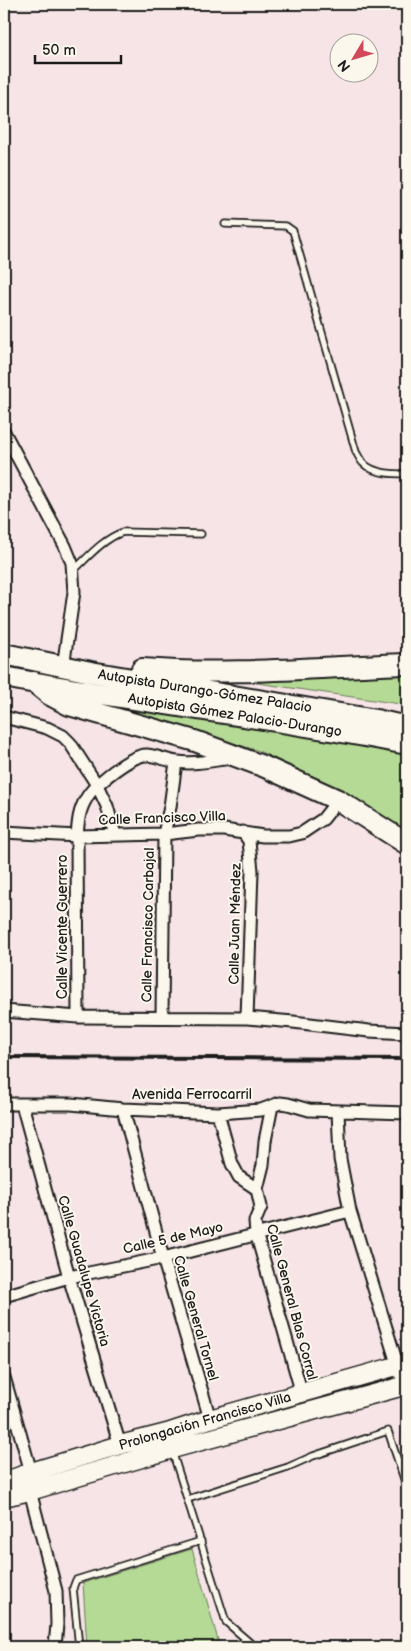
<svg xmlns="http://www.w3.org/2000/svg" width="411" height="1651" font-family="'Balsamiq Sans',sans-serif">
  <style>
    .green { fill: #b5da95; stroke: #687b58 }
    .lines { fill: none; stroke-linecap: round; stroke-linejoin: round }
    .service-casing { stroke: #1c1c1c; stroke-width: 9 }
    .minor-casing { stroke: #1c1c1c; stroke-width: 15 }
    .primary-casing { stroke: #1c1c1c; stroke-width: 21 }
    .motorway-casing { stroke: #1c1c1c; stroke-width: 24 }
    .service { stroke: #fbf7ec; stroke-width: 5.5 }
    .minor { stroke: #fbf7ec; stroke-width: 11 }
    .primary { stroke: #fbf7ec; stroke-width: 18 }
    .motorway { stroke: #fbf7ec; stroke-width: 20 }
    .rail { stroke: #1c1c1c; stroke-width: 4 }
    .labels { text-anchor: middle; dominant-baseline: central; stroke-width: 4; stroke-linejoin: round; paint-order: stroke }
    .street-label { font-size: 14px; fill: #1c1c1c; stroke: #fbf7ec }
  </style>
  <rect width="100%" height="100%" fill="#f6e4e6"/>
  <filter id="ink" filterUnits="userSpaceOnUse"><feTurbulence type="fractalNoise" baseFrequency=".02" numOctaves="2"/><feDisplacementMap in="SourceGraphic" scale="10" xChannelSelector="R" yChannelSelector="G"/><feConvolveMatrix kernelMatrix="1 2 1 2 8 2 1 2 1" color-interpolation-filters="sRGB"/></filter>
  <g filter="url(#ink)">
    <path class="green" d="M407,668V705L203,675Z
      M82,696L407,751V832L377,812L305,773L259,751Z
      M192,1549L220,1647H87L83,1583Z"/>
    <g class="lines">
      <defs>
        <path id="service" d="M225,224L286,226L293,231L356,452C358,455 360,460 363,463C374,474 393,474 407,474
          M73,571C88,557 103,539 123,532L201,534
          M172,1451L226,1622L255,1647
          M188,1499L288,1467L313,1456L388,1431L407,1488
          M79,1647L73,1588L76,1580L201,1541
          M238,1647L245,1639"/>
        <path id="minor" d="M4,432L65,546L72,563L74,592L63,667
          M4,717L47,728L63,736L70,743L97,785L107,806L115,835
          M4,832L77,836L164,834L199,830H224L263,836H289L302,833L323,819L338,800
          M243,832L249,841L252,871L247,1018
          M4,1011L78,1017L247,1018L293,1022L369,1031L407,1033
          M78,1017L77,836C78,823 79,810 86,799C93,785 132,754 147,755C158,756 168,761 178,762C195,765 214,760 231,758
          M162,1017L164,834L170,807L176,762
          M4,1104H71L123,1109L218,1113L261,1110L280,1103L288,1104L309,1110L407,1113
          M22,1104L69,1277L120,1445
          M123,1109L163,1258L210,1419
          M338,1111L340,1159L350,1211L404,1386
          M218,1113L232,1164L239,1177L257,1189L261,1207L255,1221L256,1233L302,1394
          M257,1189L263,1165L265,1141L272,1106
          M4,1296L69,1277L163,1258L350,1211
          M4,1377L31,1472
          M30,1491L56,1591L57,1624L55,1647"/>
        <path id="primary" d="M4,1482L31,1472L120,1445L167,1433L210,1419L407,1363
          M4,1497L30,1491L172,1449L407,1385"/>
        <path id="motorway" d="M4,654L91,672L376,720L407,727
          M142,669C230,676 319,667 407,664
          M4,677C138,703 274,717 407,744
          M34,682L50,695L69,705L195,741L265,767L338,800L407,844"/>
      </defs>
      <use href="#service" class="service-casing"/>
      <use href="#minor" class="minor-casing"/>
      <use href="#primary" class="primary-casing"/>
      <use href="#motorway" class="motorway-casing"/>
      <use href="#service" class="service"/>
      <use href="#minor" class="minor"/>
      <use href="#primary" class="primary"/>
      <use href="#motorway" class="motorway"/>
      <path class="rail" d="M4,1057L407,1059"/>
    </g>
  </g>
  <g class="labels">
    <g class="street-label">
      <text transform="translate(205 691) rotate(9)">Autopista Durango-Gómez Palacio</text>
      <text transform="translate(235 715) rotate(9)">Autopista Gómez Palacio-Durango</text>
      <text transform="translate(162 818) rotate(-2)">Calle Francisco Villa</text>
      <text transform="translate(235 924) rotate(-89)">Calle Juan Méndez</text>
      <text transform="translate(148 925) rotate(-89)">Calle Francisco Carbajal</text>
      <text transform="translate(62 927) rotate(-90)">Calle Vicente Guerrero</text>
      <text x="192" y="1094">Avenida Ferrocarril</text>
      <text transform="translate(173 1238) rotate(-13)">Calle 5 de Mayo</text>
      <text transform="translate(84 1271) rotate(74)">Calle Guadalupe Victoria</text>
      <text transform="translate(292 1302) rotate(75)">Calle General Blas Corral</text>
      <text transform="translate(196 1318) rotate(74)">Calle General Tornel</text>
      <text transform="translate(205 1421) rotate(-16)">Prolongación Francisco Villa</text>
    </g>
  </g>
  <rect width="411" height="1651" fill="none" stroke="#fbf7ec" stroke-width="20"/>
  <rect x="10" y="10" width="391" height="1631" fill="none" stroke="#1c1c1c" stroke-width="2" filter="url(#ink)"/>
  <g transform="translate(354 58) rotate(232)"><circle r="24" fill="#fbf7ec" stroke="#a29f99"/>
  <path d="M0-4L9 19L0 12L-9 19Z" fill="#d1495b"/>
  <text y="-8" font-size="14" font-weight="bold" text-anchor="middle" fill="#1c1c1c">N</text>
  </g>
  <path d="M35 55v8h86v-8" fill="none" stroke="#1c1c1c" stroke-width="2.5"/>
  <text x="42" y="55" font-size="15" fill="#1c1c1c" stroke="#fbf7ec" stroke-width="4" paint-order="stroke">50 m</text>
</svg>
